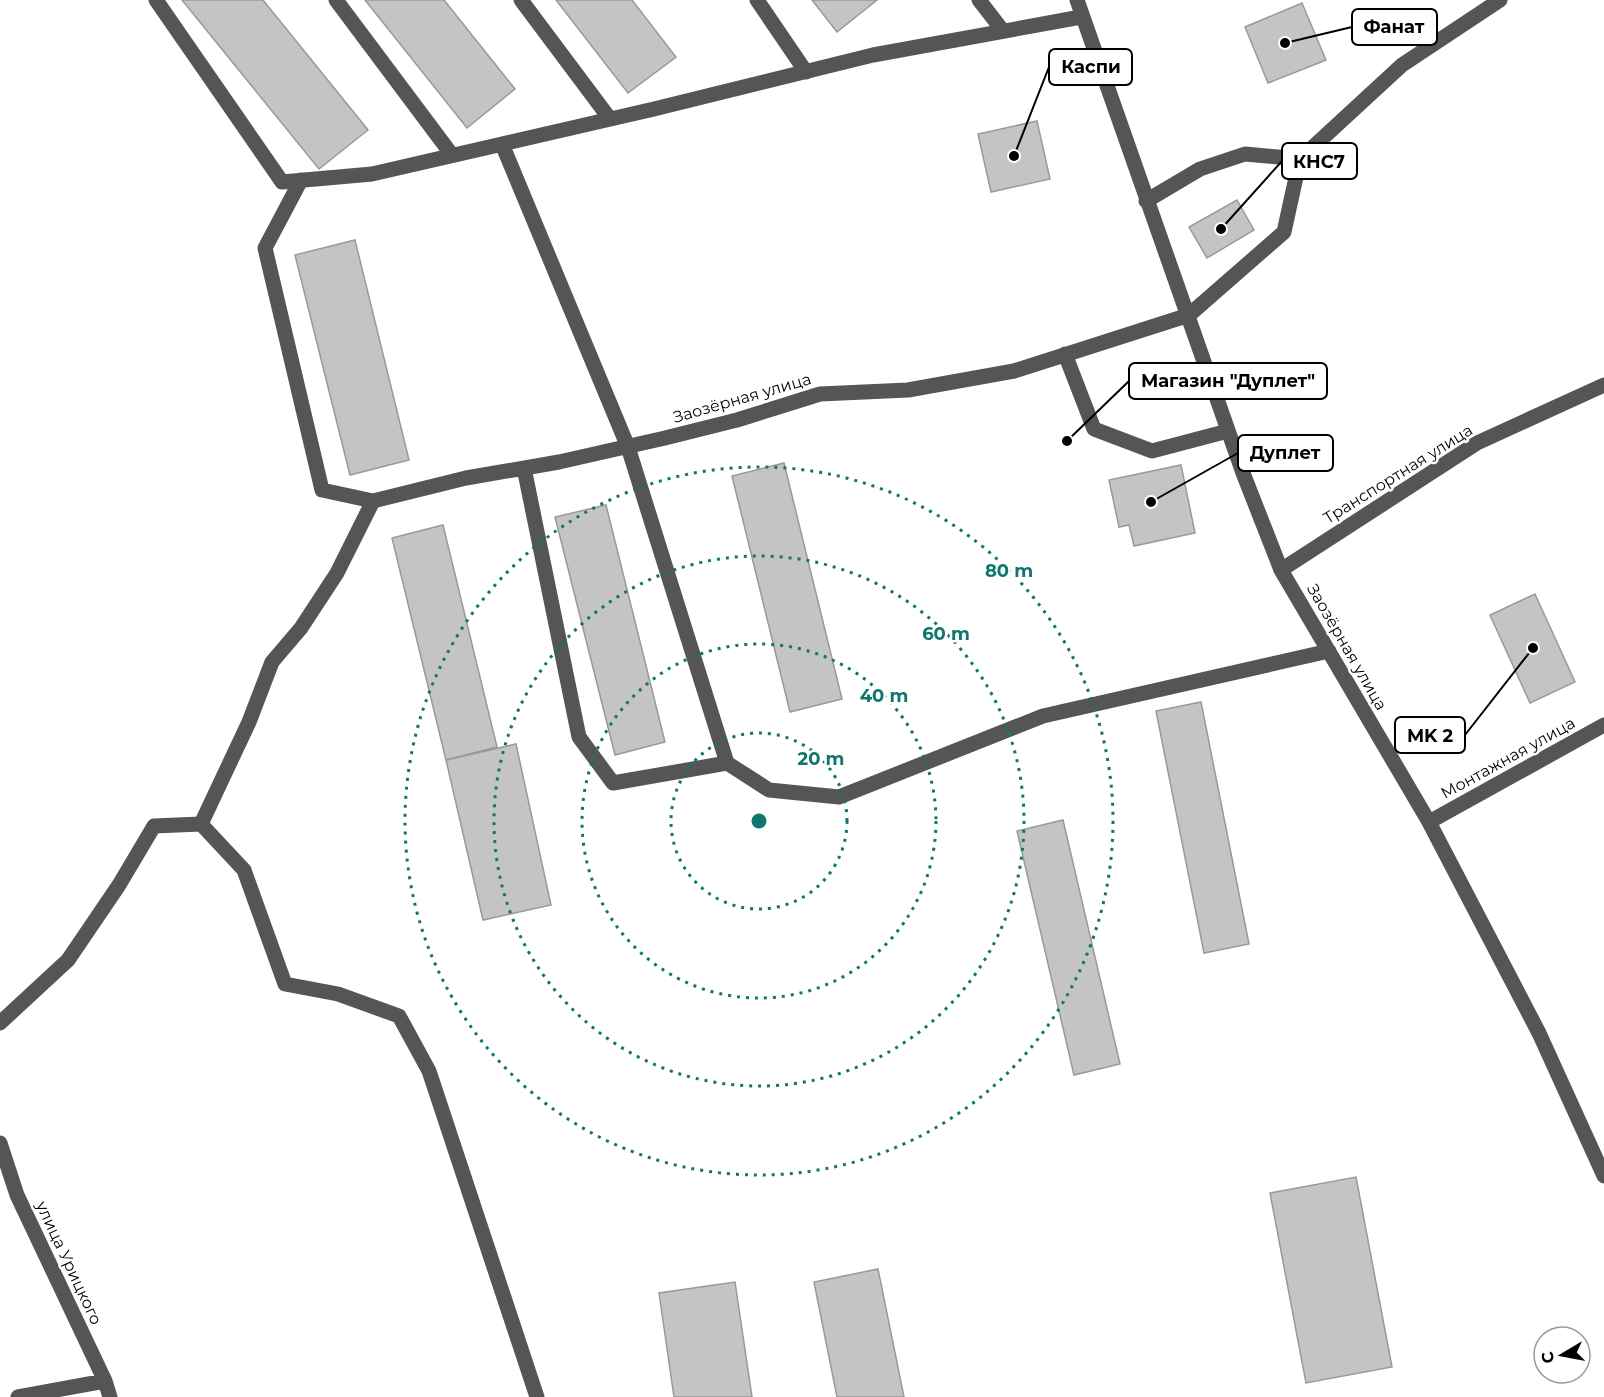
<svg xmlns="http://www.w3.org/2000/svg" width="1604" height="1397" font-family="Montserrat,sans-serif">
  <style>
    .building { fill: #c4c4c4; stroke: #999; stroke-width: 1.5 }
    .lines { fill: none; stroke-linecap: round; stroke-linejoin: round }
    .minor { stroke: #555; stroke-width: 15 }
    .ring { fill: none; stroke: #0f766e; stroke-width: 3; stroke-dasharray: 3 6 }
    .labels { text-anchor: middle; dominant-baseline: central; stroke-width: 5; stroke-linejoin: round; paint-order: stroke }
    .street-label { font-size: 16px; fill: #000; stroke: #fff }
    .centre { fill: #0f766e; stroke: #fff; stroke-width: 3 }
    .ring-label { font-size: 18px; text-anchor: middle; font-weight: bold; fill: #0f766e; stroke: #fff; stroke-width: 5; stroke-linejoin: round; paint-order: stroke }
    .leader { fill: none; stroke: #000; stroke-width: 2 }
    .callout-dot { fill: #000; stroke: #fff; stroke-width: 2 }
    .callout { fill: #fff; stroke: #000; stroke-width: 2 }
    .callout-label { font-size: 18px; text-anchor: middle; font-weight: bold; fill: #000 }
  </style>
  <rect width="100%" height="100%" fill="#fff"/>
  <path class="building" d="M182,0H263L368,130L319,169Z
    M365,0H444L515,89L467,128Z
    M556,0H632L676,57L628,93Z
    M812,0H877L837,32Z
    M1302,3L1326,60L1268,83L1245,27Z
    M1037,121L1050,179L991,192L978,134Z
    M1237,200L1254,230L1207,258L1189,227Z
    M355,240L409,460L350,475L295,255Z
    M784,463L842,699L790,712L732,476Z
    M1181,465L1195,533L1134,546L1129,525L1119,527L1109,480Z
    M606,505L665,742L615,755L555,517Z
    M443,525L497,747L446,760L392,538Z
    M1535,594L1575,682L1530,703L1490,615Z
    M1201,702L1249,944L1204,953L1156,711Z
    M516,744L551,905L483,920L446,760Z
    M1063,820L1120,1064L1074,1075L1017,831Z
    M1356,1177L1392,1367L1306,1383L1270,1193Z
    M878,1269L904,1397H837L814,1282Z
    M735,1282L752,1397H674L659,1293Z"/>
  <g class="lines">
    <path class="minor" d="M156,0L282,182L372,174L654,109L873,55L1081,17
      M336,0L452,155
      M521,0L610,119
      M757,0L806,72
      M979,0L1003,31
      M1077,0L1243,473L1281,570L1429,822L1539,1033L1604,1176
      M502,144L628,447L727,763L769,790L839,797L1043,716L1329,651
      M301,180L265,248L322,490L373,501L466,478L559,462L665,438L737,420L820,394L908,390L1014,371L1189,315L1284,232L1300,159L1402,65L1500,0
      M1146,201L1200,169L1245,154L1300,159
      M1065,354L1094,429L1152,451L1228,431
      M524,468L579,737L613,783L727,763
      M1281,570L1477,443L1604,385
      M1429,822L1604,725
      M201,824L244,870L285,984L338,994L399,1016L429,1071L537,1397
      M0,1023L68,960L119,885L154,826L201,824L249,722L272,662L301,628L337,573L373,501
      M0,1143L17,1195L105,1381L110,1397
      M18,1397L105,1381"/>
  </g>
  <g class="ring">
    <circle cx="759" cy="821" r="88"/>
    <circle cx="759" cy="821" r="177"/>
    <circle cx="759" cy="821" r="265"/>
    <circle cx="759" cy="821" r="354"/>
  </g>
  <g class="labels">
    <g class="street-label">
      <text transform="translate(742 398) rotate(-16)">Заозёрная улица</text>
      <text transform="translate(1398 474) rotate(-32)">Транспортная улица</text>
      <text transform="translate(1347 647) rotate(60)">Заозёрная улица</text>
      <text transform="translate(1508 758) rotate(-29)">Монтажная улица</text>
      <text transform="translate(69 1263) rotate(65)">улица Урицкого</text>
    </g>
  </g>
  <circle cx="759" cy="821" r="9" class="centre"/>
  <g class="ring-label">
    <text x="1009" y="577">80 m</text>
    <text x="946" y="640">60 m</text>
    <text x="884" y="702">40 m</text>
    <text x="821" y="765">20 m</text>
  </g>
  <path class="leader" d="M1285 43L1352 27M1014 156L1049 67M1221 229L1282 161M1067 441L1129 381M1151 502L1238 453M1533 648L1465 735"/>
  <g class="callout-dot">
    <circle cx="1285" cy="43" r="6"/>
    <circle cx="1014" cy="156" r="6"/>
    <circle cx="1221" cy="229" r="6"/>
    <circle cx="1067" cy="441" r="6"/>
    <circle cx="1151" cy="502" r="6"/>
    <circle cx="1533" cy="648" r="6"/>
  </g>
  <g class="callout">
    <rect x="1352" y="9" width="85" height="36" rx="6"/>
    <rect x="1049" y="49" width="83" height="36" rx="6"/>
    <rect x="1282" y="143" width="75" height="36" rx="6"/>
    <rect x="1129" y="363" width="198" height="36" rx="6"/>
    <rect x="1238" y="435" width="95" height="36" rx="6"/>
    <rect x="1395" y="717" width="70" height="36" rx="6"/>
  </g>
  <g class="callout-label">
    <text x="1394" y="33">Фанат</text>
    <text x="1091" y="73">Каспи</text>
    <text x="1319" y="168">КНС7</text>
    <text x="1228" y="387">Магазин "Дуплет"</text>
    <text x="1285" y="459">Дуплет</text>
    <text x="1430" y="742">MK 2</text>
  </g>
  <g transform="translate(1562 1355) rotate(260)"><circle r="28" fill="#ffffff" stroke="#999999" stroke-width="1.5"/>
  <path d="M0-4.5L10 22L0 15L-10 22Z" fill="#000000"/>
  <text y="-9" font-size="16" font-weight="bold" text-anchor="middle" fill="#000000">С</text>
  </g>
</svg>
